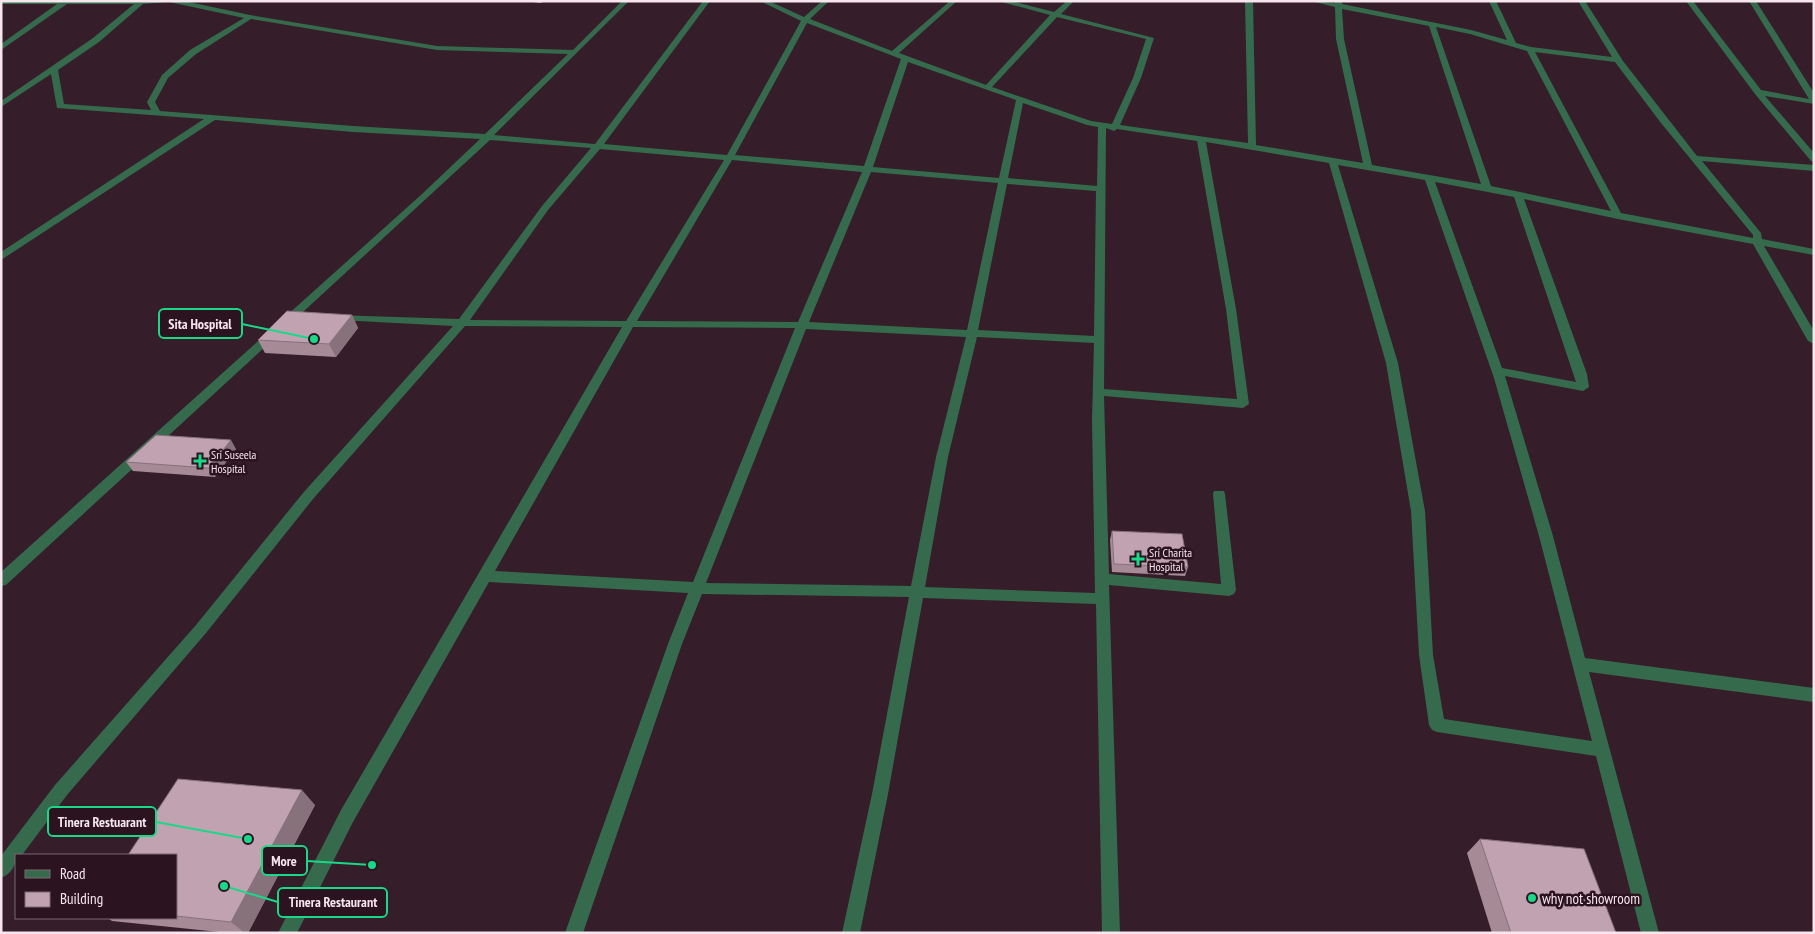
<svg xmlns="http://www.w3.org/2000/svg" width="1815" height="934" font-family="'PT Sans Narrow',sans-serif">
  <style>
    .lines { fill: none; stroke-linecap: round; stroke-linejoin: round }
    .street { fill: #356a4d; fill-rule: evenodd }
    .wall { fill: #a68b97 }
    .shaded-wall { fill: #87717b }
    .building { fill: #c1a2b0; stroke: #87717b }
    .poi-dot { fill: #19d989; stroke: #2b141f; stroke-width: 2 }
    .labels { text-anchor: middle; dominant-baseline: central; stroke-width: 5; stroke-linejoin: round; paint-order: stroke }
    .poi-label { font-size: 12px; fill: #f7e6ee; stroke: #2b141f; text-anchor: start }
    .near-poi-label { font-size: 15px; fill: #f7e6ee; stroke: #2b141f; text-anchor: start }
    .leader { fill: none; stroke: #19d989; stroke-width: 2 }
    .callout-dot { fill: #19d989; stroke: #2b141f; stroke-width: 2 }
    .callout { fill: #2b141f; stroke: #19d989; stroke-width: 2 }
    .callout-label { font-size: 14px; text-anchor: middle; font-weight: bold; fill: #f7e6ee }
  </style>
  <rect width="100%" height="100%" fill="#351d29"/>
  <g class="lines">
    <path class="street" d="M1,1H184L250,15L437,46L573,50L622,1H629L494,135L595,144L703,1H710L604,144L727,155L801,21L760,1H769L804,17L822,1H829L810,19L892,51L950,1H957L899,53L986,85L1050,15L998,1H1011L1054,12L1067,1H1074L1061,14L1154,38L1141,78L1120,125L1248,143L1245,1H1253L1256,145L1363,163L1336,39L1335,7L1311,1L1335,3V1H1342V4L1471,30L1507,40L1489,1H1496L1516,43L1531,47L1612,57L1578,1H1585L1623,61L1697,156L1814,165V171L1702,161L1761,233L1762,239L1814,249V255L1764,246L1814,331V344L1808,341L1753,244L1618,219L1524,199L1587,374L1589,387L1583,391L1505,376L1553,536L1585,658L1814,688V702L1589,672L1659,933H1641L1596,756L1437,732L1432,730L1429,725L1419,655L1411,511L1386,363L1329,163L1206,142L1236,309L1249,404L1243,408L1104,396L1109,574L1221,584L1213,494L1214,491H1224L1225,494L1236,590L1234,594L1229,596L1109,585L1120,933H1102L1096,604L923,598L888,794L860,933H842L872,794L909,597L702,594L682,644L583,933H565L668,644L688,593L489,582L353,822L297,933H278L341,810L622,327L465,326L313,499L206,633L67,795L22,855H16C16,866 11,874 1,878V856L55,785L196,625L303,493L453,326L338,320L334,319L333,317L334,315L459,319L542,206L591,148L490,140L6,585L1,586V572L422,194L480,139L353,132L215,120L1,260V252L204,119L57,108L51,74L1,107V101L93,38L134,4H67L1,50V44L57,4H1ZM169,2L244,18L190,50L162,75L147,102L151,110L64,104L58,70L99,42L143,4ZM1342,9L1429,26L1481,184L1372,165L1344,39ZM1057,17L1146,39L1133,78L1112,124L1091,121L992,87ZM251,19L437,50L568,54L485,134L353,126L160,111L155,102L168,78L196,54ZM807,23L901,59L864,166L735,155ZM1436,27L1470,34L1527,51L1611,211L1491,186ZM1535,52L1615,62L1661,123L1753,235V238L1621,213ZM908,62L1016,100L999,178L873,167ZM1023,103L1087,125L1098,127L1097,186L1008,178ZM1106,128L1114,131L1117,129L1197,141L1226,309L1237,399L1104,389ZM600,149L724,160L626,321L470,320L548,210ZM732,160L862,172L798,322L637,321ZM1338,165L1425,180L1494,378L1539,536L1592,741L1444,719L1433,655L1425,511L1398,363ZM871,172L998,183L967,330L809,322ZM1435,182L1514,197L1576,382L1502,368ZM1007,184L1096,191L1094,336L978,330ZM633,327L795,328L693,582L495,571ZM806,329L966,337L936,457L911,586L706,583ZM977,337L1094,343L1092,421L1095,593L925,587L948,457Z
      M1686,1H1693L1761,90L1809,99L1749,1H1756L1814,93V104L1765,96L1814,153V162L1811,161L1755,94Z"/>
  </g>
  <path class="wall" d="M525,1H544L541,3Z
    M352,315L358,328L336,357L265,353L258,340Z
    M236,449L215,477L133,471L126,462Z
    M1112,531L1188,567L1185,576L1112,572L1110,540Z
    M315,805L248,933H229L112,921L108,918H176V855Z
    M1480,839L1616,933H1492L1467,853Z"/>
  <path class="shaded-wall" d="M352,315L358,328L336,357L329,344Z
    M231,440L236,449L215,477L209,468Z
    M302,790L315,805L248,933H245L231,922Z"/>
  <path class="building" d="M287,311L352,315L329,344L258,340Z
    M156,435L231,440L209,468L126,462Z
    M1112,531L1182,534L1188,567L1114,564Z
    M178,779L302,790L231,922L176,916V855H128Z
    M1480,839L1584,849L1616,933H1511Z"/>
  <g class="poi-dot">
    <path d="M197.5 453.5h5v5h5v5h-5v5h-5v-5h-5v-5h5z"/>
    <path d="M1135.5 551.5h5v5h5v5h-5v5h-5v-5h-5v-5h5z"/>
    <circle cx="1532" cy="898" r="5"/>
  </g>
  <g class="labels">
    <g class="poi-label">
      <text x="211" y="454">Sri Suseela<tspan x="211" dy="14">Hospital</tspan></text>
      <text x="1149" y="552">Sri Charita<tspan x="1149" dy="14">Hospital</tspan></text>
    </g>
    <g class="near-poi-label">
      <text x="1542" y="898">why not showroom</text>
    </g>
  </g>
  <path class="leader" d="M314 339L242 324M248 839L156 822M372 865L307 861M224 886L278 902"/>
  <g class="callout-dot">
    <circle cx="314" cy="339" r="5"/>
    <circle cx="248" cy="839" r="5"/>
    <circle cx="372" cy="865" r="5"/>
    <circle cx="224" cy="886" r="5"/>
  </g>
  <g class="callout">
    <rect x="159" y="309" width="83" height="29" rx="5"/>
    <rect x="48" y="807" width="108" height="29" rx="5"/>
    <rect x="262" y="846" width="45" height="29" rx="5"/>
    <rect x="278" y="888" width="109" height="29" rx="5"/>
  </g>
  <g class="callout-label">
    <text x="200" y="329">Sita Hospital</text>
    <text x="102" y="827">Tinera Restuarant</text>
    <text x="284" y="866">More</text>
    <text x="333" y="907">Tinera Restaurant</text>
  </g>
  <rect width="1815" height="934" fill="none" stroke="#f7e6ee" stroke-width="5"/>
  <rect x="15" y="854" width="162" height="65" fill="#2b141f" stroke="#7d6872"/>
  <rect x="25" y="870" width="25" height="8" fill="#356a4d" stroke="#7d6872"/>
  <text x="60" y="879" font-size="15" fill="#f7e6ee">Road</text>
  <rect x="25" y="892" width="25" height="15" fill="#c1a2b0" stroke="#7d6872"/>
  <text x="60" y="904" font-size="15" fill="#f7e6ee">Building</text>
</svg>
